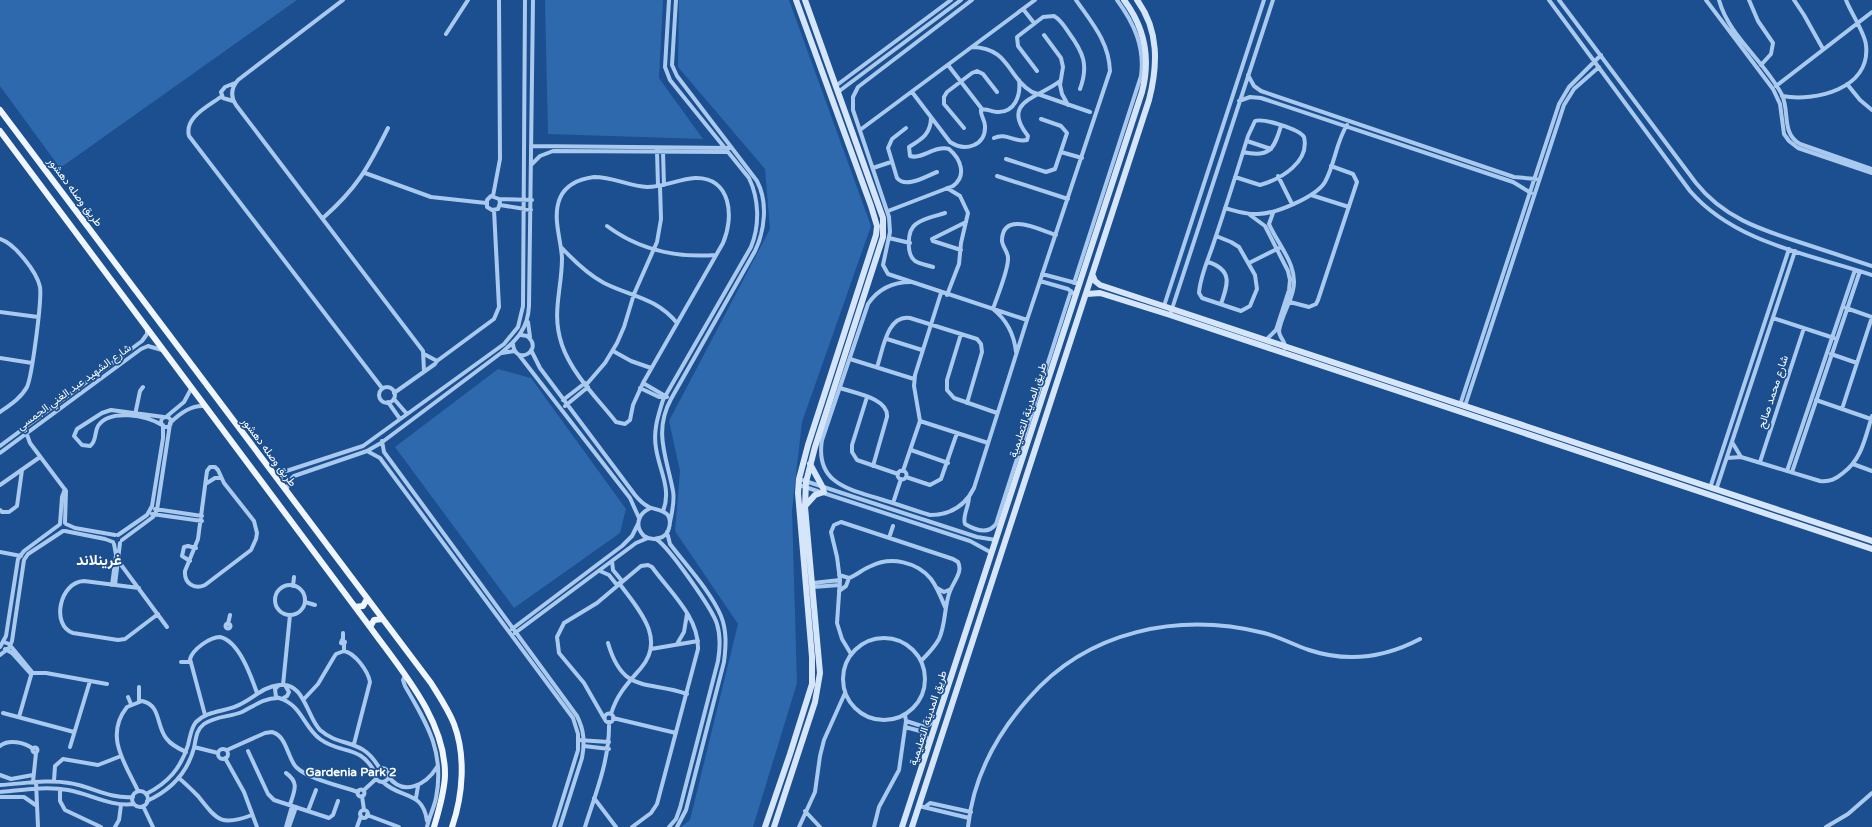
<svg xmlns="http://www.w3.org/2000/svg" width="1872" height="827" font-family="'Varela Round',Vazirmatn,sans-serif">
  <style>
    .green { fill: #2e69ad }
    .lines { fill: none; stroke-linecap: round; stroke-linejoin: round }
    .street { stroke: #a9c9ee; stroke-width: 4 }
    .secondary { stroke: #d6e6fa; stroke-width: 6 }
    .primary { stroke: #f0f6ff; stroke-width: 6 }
    .labels { text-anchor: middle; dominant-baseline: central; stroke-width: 3.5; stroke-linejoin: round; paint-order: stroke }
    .street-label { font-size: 11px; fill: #fff; stroke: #1b4f8f }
    .neighbourhood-label { font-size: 12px; font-weight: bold; fill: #fff; stroke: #1b4f8f }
    .district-label { font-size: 15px; font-weight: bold; fill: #fff; stroke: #1b4f8f }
  </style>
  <rect width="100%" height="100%" fill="#1b4f8f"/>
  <path class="green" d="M0,0H297L60,168L0,86Z
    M545,0H663L659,78L703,139L548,134Z
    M679,0H789L871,226L802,422L792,510L797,683L753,827H681L690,820L738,624L675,531L680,471L669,421L770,229L765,169L678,67Z
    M498,369L531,378L626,509L620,533L514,608L395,447Z"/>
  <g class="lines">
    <path class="street" d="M343,0L238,80C231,88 230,96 236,105L423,351L424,371
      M972,0L858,87L853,97V110L889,217L890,232L883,265L888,274L1027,320
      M1549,0L1690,191C1735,243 1809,254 1872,275
      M1559,0L1696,183C1723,217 1759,229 1799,242C1823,250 1848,258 1872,266
      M1706,0L1773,89L1780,104L1784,134L1789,141L1798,148L1872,173
      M1719,0C1729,37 1765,61 1782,95C1790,112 1781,133 1800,144L1872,169
      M1749,0L1758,21L1773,43L1771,54L1761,65
      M1794,0L1804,15L1823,49
      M1023,9L1034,23
      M446,34L468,0
      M1044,35L1061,58L1063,67L1060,85L1062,94L1068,105
      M972,47C1010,48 1007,77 1032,92L1090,112
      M948,65L982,109
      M1037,71L1018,46L1017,37L1043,17L1054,16C1061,20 1065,27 1069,33C1083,52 1089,65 1080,89
      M1248,75L1254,86L1261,91L1514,177L1536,179
      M1847,84L1860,100L1872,110
      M837,85L951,0
      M1776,86L1872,12
      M838,92L961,0
      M912,92L950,142C965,152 986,146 985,126C985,120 980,115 981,110C987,108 991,112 997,112C1015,113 1021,95 1019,80
      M222,96C209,106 184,117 189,136L382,388
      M1782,96C1815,102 1871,89 1866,45C1865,33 1851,13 1846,0
      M233,101L223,98L221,92L225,87L235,83
      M1239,101L1250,97L1261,98L1513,182L1531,193
      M906,128L892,139L888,148L897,178C906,189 926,176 937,172
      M964,128L944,104V97L947,92L972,73L977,71L983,74L997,92
      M860,130L1035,0
      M994,138C1006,132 1015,143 1027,140L1028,136C1000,101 1039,98 1060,81
      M1247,141L1271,149
      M531,146L732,148
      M657,151L658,186
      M663,152L664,185
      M1061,152L1082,158
      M1243,152C1270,158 1274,149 1281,126
      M1006,159L1046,172L1055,169L1067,133L1061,126L1041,119
      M531,165L540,156L553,151L728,152
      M873,168L891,162
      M365,173L431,197L486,203
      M997,176L1068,199
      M1278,176L1292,204
      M594,177C613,177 629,186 647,187C664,187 679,179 695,178C732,177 734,218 723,243L643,383L633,405L630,420L625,424L616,422C597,398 572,374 562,345C551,313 562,290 562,258C561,239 552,217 560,198C566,184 579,179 594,177Z
      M947,188L960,196L968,213L961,243L959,264L947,295
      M1311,195L1349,207
      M493,196L500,159L499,0
      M499,199L500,203L498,209L492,210L487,207V200L491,196L499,199L532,200
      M500,205L531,210
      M1225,208C1236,211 1247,215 1258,214C1275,214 1316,197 1325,182C1335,164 1336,142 1347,125
      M888,211L953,186C967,176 961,159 949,149C935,145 921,160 910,156L909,147C922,139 931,134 931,117
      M1273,213L1269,224C1278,245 1299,266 1293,290C1290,304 1281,317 1279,331C1279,338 1286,341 1285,348
      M1250,215L1265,226L1288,271L1290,280L1289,290L1276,330L1266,340
      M323,218C357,188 368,168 388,128
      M607,226C639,250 676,258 716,255
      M1216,236L1231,242L1239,247L1255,275L1257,289L1250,306L1241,311L1202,298L1199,293C1200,277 1208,260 1213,245C1225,209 1237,172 1248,136L1255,121C1263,118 1299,129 1304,137C1310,162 1281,179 1260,185L1235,177
      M889,238L910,243
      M0,239C15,244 37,272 40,287C42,300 32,376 27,387C21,398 10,405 0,412
      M561,247C574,261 587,274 604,283C632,297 655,297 677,323
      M961,250L933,241L932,239L966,222
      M1208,262C1233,270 1228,284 1221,304
      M1249,263L1279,248
      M933,267C927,265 920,264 915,261C906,254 907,230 916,224C923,218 936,216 945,213
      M1042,274L1076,283
      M1040,281L1068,289L1073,293
      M911,282C893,282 878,289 868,304L822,440C815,483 848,489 880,499C897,504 913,510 930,515C951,515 965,506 974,488L1027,320L1110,71C1109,42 1092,23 1076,0
      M1074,283L1141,76C1145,47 1134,23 1117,0
      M1286,301L1309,307L1316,304L1318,300L1357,182L1353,174L1331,166
      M1164,306L1264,0
      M0,312L38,317
      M1170,315L1273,0
      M1773,318L1834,338
      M528,322L530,337
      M961,334L947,380V390L954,398L997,413
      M887,339L922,350
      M513,344C515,367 545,350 527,336L521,335
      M531,350L540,368L635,495C639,500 643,504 649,507C658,511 674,510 669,528C668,533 664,537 659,538C653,540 649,539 644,536C634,526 638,513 651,508
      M613,351L631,361L651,368
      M1016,352C1014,334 1007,320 993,309C997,297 1008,271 1008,259C1009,252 1001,246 1002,239C1004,211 1040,230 1056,235
      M502,353L515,351
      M424,354L437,361L494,319L499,307L494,210
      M1831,354L1857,363
      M519,355L630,498L639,518
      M0,358L32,363
      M850,359L914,379
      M877,367C883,350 887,314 910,318L977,339L981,344L982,352L967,403
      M643,383L667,397
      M586,385L605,363L617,343L624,327L634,294L657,242L661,219L660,186
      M379 395a8 8 0 1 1 16 0a8 8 0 1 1-16 0Z
      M640,388L659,397H665
      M840,388C854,393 889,398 887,417L873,466
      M394,393L435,364L437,361
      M867,397L852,445V452L857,460L898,474
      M394,399L407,414
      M563,400L585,383
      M1816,400L1871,419
      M388,402L400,419
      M1460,405L1559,104L1569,87L1601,55
      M565,406L588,387
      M1465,406L1564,105L1574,89L1599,67
      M1842,409L1872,317L1846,308
      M135,415L140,391L143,387
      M166,417L184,402L191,389
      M161 422a5 5 0 1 1 10 0a5 5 0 1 1-10 0Z
      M920,421L988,443
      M170,423C179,414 191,405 204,406
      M162,425C147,416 110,408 98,426C94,433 97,441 90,446L82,445L74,436L77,429L102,413L111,410L164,417
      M26,432L30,443L66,491L65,523
      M382,441L384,452L577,716C584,730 585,742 582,758L560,827
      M1732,442L1741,457
      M0,446L142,341L147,334V329
      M911,450L948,463
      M367,451L380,458L573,718L578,734V750L554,827
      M0,453L141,349L148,346L162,350
      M1727,458L1741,457L1820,481C1830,482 1836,479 1843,473C1862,459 1865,438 1872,416
      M1760,462L1804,328
      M1853,464L1872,471
      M210,467H215L218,470L224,483L254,521L257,533L256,539L251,550L205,585C194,590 184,583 185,571L198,539L207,471Z
      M897.5 475a4.5 4.5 0 1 1 9 0a4.5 4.5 0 1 1-9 0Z
      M903,471L920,421L914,386L915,375L941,293
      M1787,471L1855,270
      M1792,472L1860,271
      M274,475L363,446L504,344L518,327L523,306L525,0
      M906,477L930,485L941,479L957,433
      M799,479L977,537L996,540
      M207,483L215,478H221
      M0,485L40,457
      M799,485L970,541L992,553
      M1710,488L1789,249
      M1716,490L1795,251
      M286,491L290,480L294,476L367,451L381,443L501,353C517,340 528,328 529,306L533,0
      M969,497C969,506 962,517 965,524C975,530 988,535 996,524L1071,291
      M893,503L901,479
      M155,509L202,516
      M0,510L2,512H9L17,506L22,470
      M663,511C672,489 659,470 656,448C653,431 658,416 663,400L751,247C760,225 759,199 749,178L670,80L665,67L669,0
      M152,514L202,521
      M670,522C672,512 675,501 673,491C667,458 653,432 671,399L755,251C765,230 768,202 757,181L677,76L672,65L676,0
      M60,524L62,497L65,489
      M66,524L75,528L115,535
      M65,531L105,539L113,542
      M667,532L670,544C686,565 711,592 721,616C727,631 726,646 724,662L686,810L677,827
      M118,535L147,515L152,506L163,438V425
      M889,538L893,526
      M656,539C669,547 713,610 717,624C721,637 720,649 718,661L680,808L676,819L669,827
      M122,540L153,517L157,510L170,424
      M0,552L21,556
      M190,561L182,556L184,547L188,546L196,548
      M612,561L613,570L622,581
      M119,562L167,627
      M600,571L609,575L617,585
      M839,575L849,578C857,575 863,569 871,566C891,556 917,562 931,579C937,587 941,597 945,607
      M813,583L840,580
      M112,585L116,555L114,544
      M115,585L120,543
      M275 600a15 15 0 1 1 30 0a15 15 0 1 1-30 0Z
      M293,586L294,577
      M813,587L840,585
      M139,588L84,581C59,582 51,626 73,633L118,640L125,639L158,614
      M937,588L944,592L951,589
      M839,591L846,586L849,578
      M305,602L315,605
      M225.5 626a2.5 2.5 0 1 1 5 0a2.5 2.5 0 1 1-5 0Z
      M228,624L230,615
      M512,629L622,546L632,536L638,524
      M343,633V639
      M515,633L636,543L648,538
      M843 679a41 41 0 1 1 82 0a41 41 0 1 1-82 0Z
      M4,642L9,644L32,672L19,717
      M608,643C623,695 648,680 687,694
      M344,644L341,643L342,640L345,642L344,644V651
      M677,644L684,632L687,614
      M0,647L6,636L18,559L24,551L59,525
      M5,649L12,653L30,673H46L107,684
      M651,649L698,641
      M851,654L842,639L837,623L840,580L837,557L831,532L834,525L841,522L953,559L958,562C963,572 954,581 950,591C944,606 946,624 939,639C934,648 928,654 921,661
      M0,655L9,648L12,641L24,560L28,554L63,531
      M181,662H189
      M405,676L403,680L405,686C427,724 445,752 436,798C434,808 429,817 427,827
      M283,685L290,615
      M139,687V701
      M286,687L289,692L287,696L282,699L276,697L275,689L279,685C304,681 307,717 320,730C342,749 361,736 380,769
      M128,697L131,704
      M282,699C302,707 304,727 320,739C341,755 361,744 375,773
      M304,699L318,684L334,657L336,654L344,651C355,653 368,671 370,682L354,744
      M3,713L74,732
      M604.5 718a4.5 4.5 0 1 1 9 0a4.5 4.5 0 1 1-9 0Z
      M611,714C617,694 628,683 641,668C667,638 637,608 619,583
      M205,715L190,659C193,649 210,637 220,637C239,641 251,676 257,693
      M604,718L584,683L559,653L557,637L564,623L597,603L641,566L648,565L652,567C670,592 699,617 698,649L657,804L651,813L632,827
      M613,718L676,733
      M906,721L925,727L930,724L937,717
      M905,727L924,732L929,743
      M578,740L609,742
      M0,746C8,739 25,742 33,749
      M584,746L609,749
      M70,747L90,681
      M194,747L218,753
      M32.5 750a2.5 2.5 0 1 1 5 0a2.5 2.5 0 1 1-5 0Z
      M218 754a5 5 0 1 1 10 0a5 5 0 1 1-10 0Z
      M227,750L265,733L272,732C287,736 287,757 296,767C308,779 341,786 358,792
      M248,751L268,794L274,800L329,818L333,815L338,801
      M225,758L244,792L257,827
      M375 775a7 7 0 1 1 14 0a7 7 0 1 1-14 0Z
      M286,773C300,783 294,791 290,805
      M0,775L11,779L33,775
      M388,776C403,797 426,785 437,767
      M180,779C186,784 192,790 198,796C217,820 221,827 252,815
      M54,781L55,766L63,759L98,765L121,756
      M33,782L36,753
      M36,782L38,827
      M383,782C400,799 423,790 427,821
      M0,785C22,784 47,779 69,783C91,786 109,799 133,797
      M60,789V801L65,810L101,827
      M357.5 793a3.5 3.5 0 1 1 7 0a3.5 3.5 0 1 1-7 0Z
      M364,790L376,779
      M138,791C125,763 104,736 127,707L142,701C161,705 156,725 166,738C171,745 178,748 186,752
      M132 799a8 8 0 1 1 16 0a8 8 0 1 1-16 0Z
      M0,792C22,790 46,786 68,790C91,794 110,807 134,804
      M146,794C168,783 181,768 188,745C190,737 191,728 196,722C208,710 227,712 241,704C255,697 263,687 279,685
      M362,796L364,810
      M0,797H24L37,806
      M416,798L418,786
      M594,798L616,827
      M147,801C171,790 187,774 194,748C196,739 196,730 204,724C215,716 230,717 242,712C254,706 264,698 278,698
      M143,806L153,827
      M919,806L969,818
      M925,807L930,803L971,812
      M360 814a4 4 0 1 1 8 0a4 4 0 1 1-8 0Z
      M308,811L316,790
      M805,811L820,827
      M367,815L399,827
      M115,827L119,820L121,805
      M286,827L292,806
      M289,827L296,807
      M357,827L361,816
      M585,827C596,792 610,759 609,722
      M799,827L815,792L820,756L824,740L845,693
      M874,827L879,807L899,770L906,721L905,715
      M968,827C973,778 997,734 1029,698C1088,630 1179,612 1264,633C1280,637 1294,645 1309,650C1348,663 1384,658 1420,639
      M1826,827L1848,814L1872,793"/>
    <path class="secondary" d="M1093,276L1095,281L1100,285L1872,541
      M1087,294L1100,293L1170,315L1872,549
      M810,464L823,488
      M806,505L815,495L824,492
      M765,827L790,754L812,684V657L798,493L799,479L808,445L876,235L877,226L871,206L796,0
      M774,827L815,702L820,673L805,507L806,482L815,447L883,237V218L805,0
      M902,827L1142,92C1151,58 1145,28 1124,0
      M912,827L1149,100C1158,65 1159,30 1137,0"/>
    <path class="primary" d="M0,110L431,683C439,696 448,709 454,724C466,756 463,795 452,827
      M0,131L370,627C401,670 446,720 445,776C444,794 439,810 434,827
      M355,607L363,606L367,599
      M370,627L374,620L382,619"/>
  </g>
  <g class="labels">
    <g class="street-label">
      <text transform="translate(75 192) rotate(53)">طريق وصله دهشور</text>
      <text transform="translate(74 387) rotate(-36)">شارع الشهيد عبد الغني الجمسي</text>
      <text transform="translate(1773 392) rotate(-72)">شارع محمد صالح</text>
      <text transform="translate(1028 410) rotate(-72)">طريق المدينة التعليمية</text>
      <text transform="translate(269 452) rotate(53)">طريق وصله دهشور</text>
      <text transform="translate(928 718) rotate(-72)">طريق المدينة التعليمية</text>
    </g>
    <g class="neighbourhood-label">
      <text x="351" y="772">Gardenia Park 2</text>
    </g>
    <g class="district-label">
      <text x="99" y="560">غرينلاند</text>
    </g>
  </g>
</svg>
